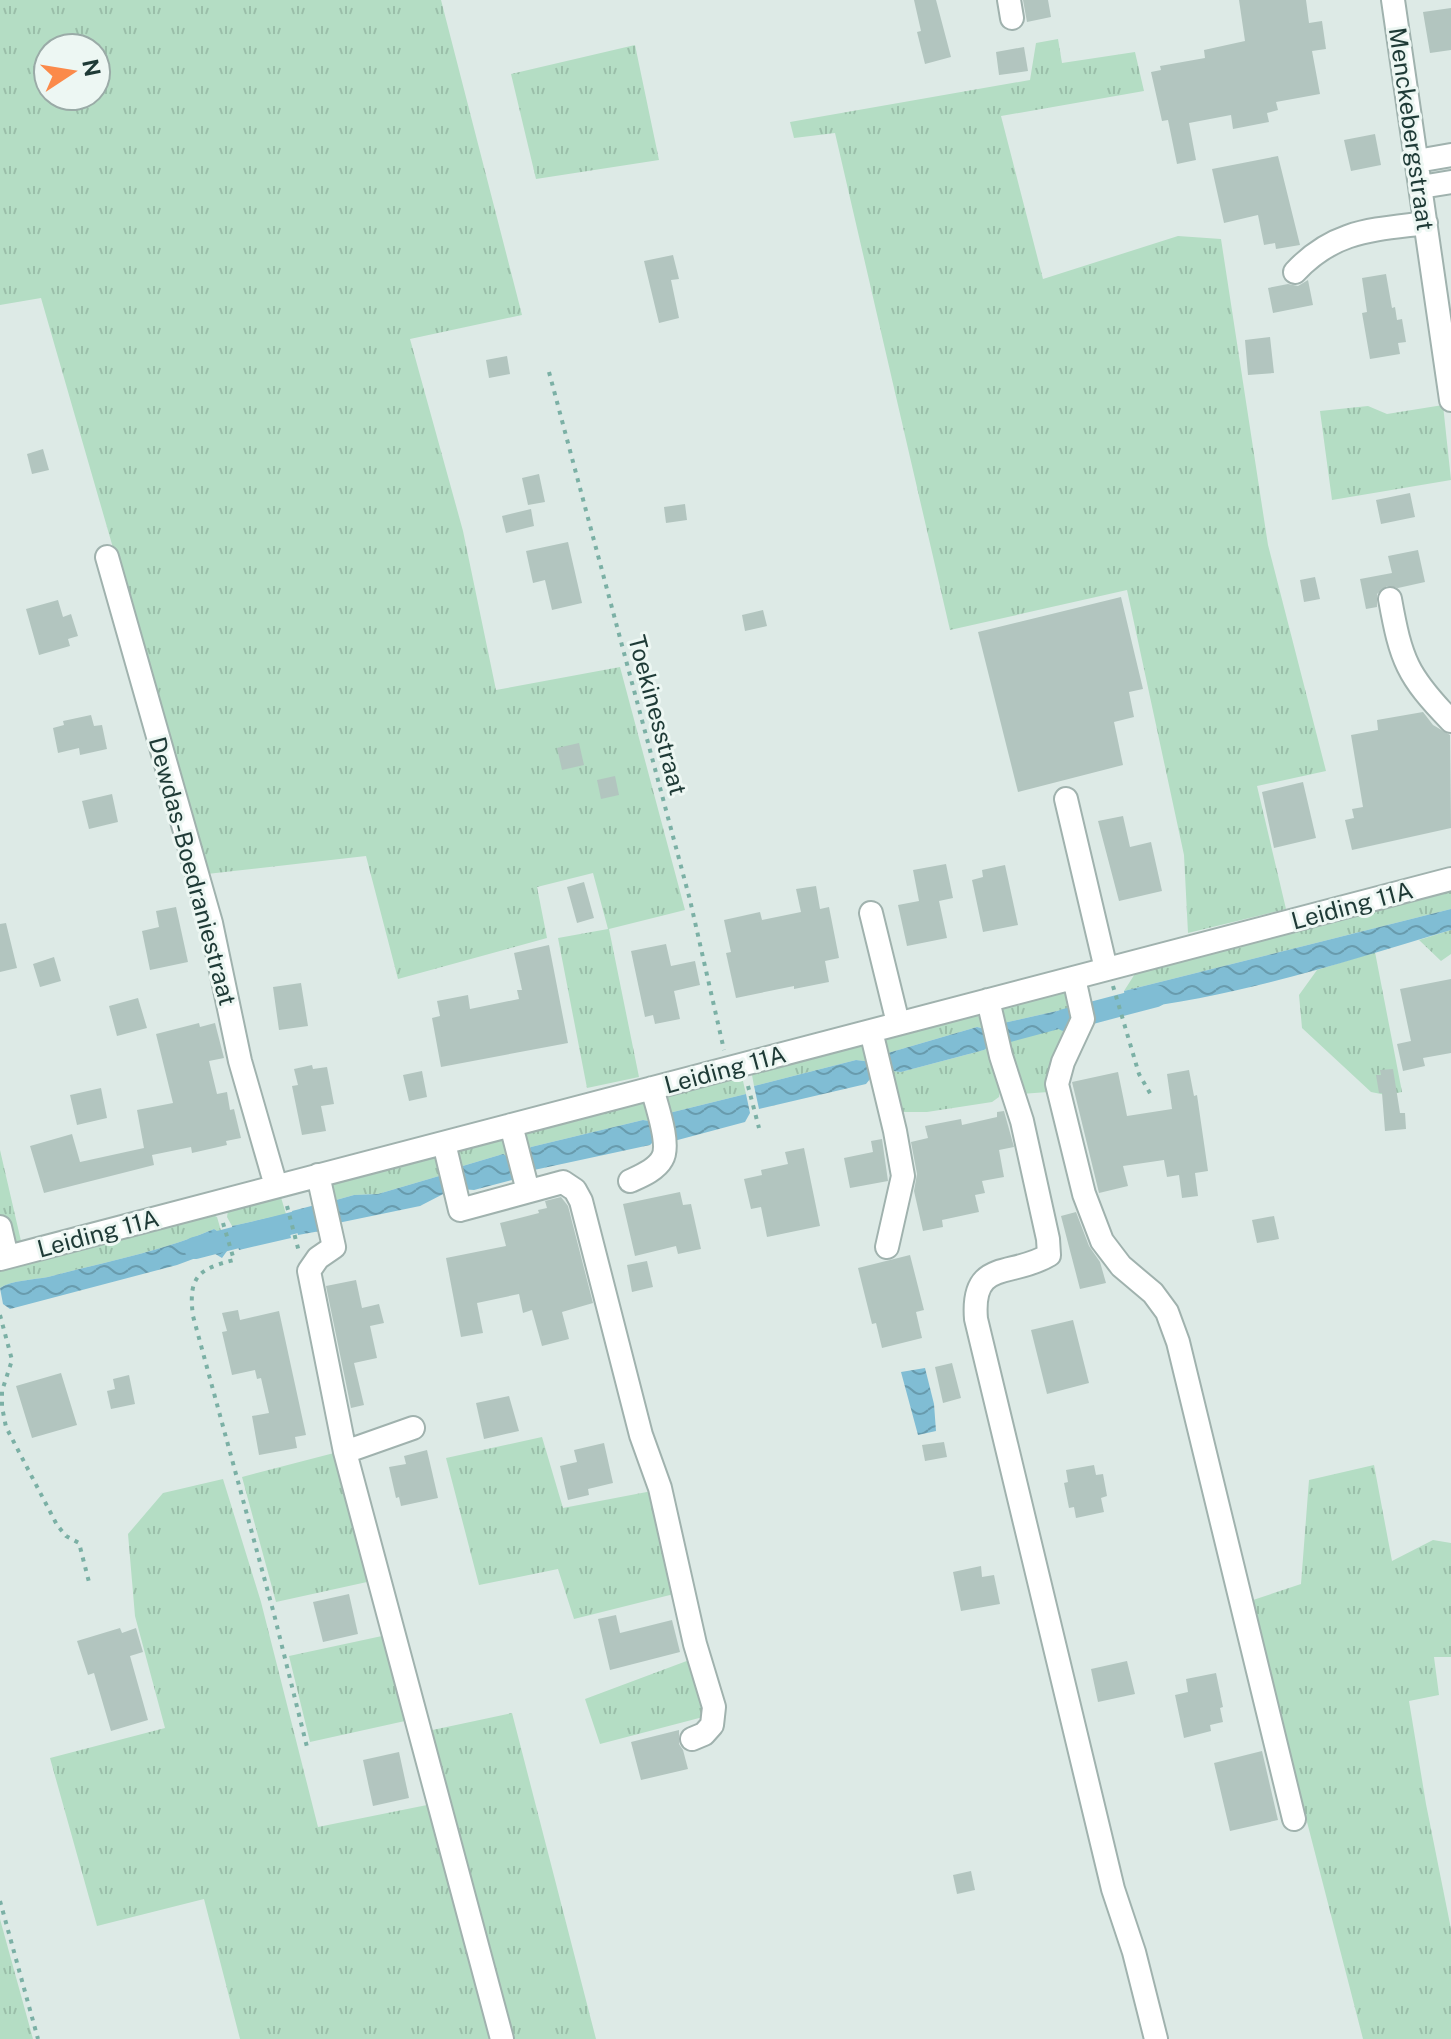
<svg xmlns="http://www.w3.org/2000/svg" width="1451" height="2039" font-family="'Public Sans',sans-serif">
  <style>
    .grass { fill: url(#grass-tufts); fill-rule: evenodd }
    .water { fill: url(#water-waves) }
    .lines { fill: none; stroke-linecap: round; stroke-linejoin: round }
    .canal { stroke: #80bdd4; stroke-width: 22 }
    .building { fill: #b2c5bf }
    .minor-casing { stroke: #a0b2ae; stroke-width: 26 }
    .path { stroke: #7bb0a5; stroke-width: 4; stroke-dasharray: 4 6; stroke-linecap: butt }
    .minor { stroke: #fff; stroke-width: 22 }
    .labels { text-anchor: middle; dominant-baseline: central; stroke-width: 6; stroke-linejoin: round; paint-order: stroke }
    .street-label { font-size: 24px; fill: #1e3a36; stroke: #edf7f3 }
  </style>
  <defs>
    <pattern id="grass-tufts" width="24" height="20" patternUnits="userSpaceOnUse" patternTransform="scale(2)"><rect width="24" height="20" fill="#b4ddc4"/><path d="M3 7l-1-3M5 7V3M7 7l1-3M15 17l-1-3M17 17v-4M19 17l1-3" fill="none" stroke="#9abea9"/></pattern>
    <pattern id="water-waves" width="16" height="10" patternUnits="userSpaceOnUse" patternTransform="scale(2)"><rect width="16" height="10" fill="#80bdd4"/><path d="M0 5q4-4 8 0t8 0" fill="none" stroke="#689bad"/></pattern>
  </defs>
  <rect width="100%" height="100%" fill="#ddeae6"/>
  <path class="grass" d="M0,0H441L522,315L410,339L463,531L496,690L620,667L685,910L609,929L639,1077L587,1088L558,938L608,929L593,873L537,887L547,938L398,979L366,856L207,874L41,298L0,305ZM48,48H96V96H48Z
    M1058,39L1062,63L1135,52L1144,91L1001,116L1043,279L1178,236L1221,239L1268,545L1326,771L1257,786L1286,909L1188,933L1184,855L1127,590L950,630L835,133L794,138L790,122L1030,80L1036,43Z
    M635,45L659,160L536,179L511,74Z
    M1443,405L1451,480L1332,500L1320,411L1368,406L1387,414Z
    M1451,889V909L1124,991L1138,969Z
    M1451,930V954L1441,961L1419,940Z
    M1375,952L1402,1092L1386,1095L1371,1092L1302,1028L1299,995L1317,970Z
    M1064,991L1073,998L1076,1008L1048,1092L1021,1094L1003,1044L1066,1009L999,1024L996,1009Z
    M976,1015L986,1021L989,1030L977,1027L881,1055L882,1039Z
    M864,1044L872,1062L856,1060L754,1086L752,1075L754,1072Z
    M991,1045L1001,1084L999,1097L992,1102L927,1112H895L885,1070L901,1072L984,1050Z
    M736,1078L743,1081L746,1094L665,1114L663,1101L668,1095Z
    M644,1102L651,1107L654,1122L643,1120L531,1147L524,1152L521,1136L529,1130Z
    M495,1140L504,1141L513,1159L503,1154L456,1168L454,1151Z
    M0,1150L21,1241L0,1246Z
    M433,1156L441,1158L446,1174L378,1194L354,1195L329,1202L327,1186L332,1180Z
    M280,1194L286,1214L232,1226L227,1217L228,1210Z
    M211,1214L217,1217L222,1234L214,1229C161,1252 103,1262 48,1277C33,1280 12,1280 0,1288V1269Z
    M542,1437L563,1508L652,1491L678,1593L574,1619L558,1569L479,1585L446,1458Z
    M334,1453L367,1582L276,1602L242,1477Z
    M1374,1465L1392,1561L1433,1540L1451,1543V1657H1434L1439,1695L1409,1701L1426,1804L1451,1929V2039H1363L1250,1601L1301,1584L1309,1480Z
    M223,1479L261,1602L318,1827L427,1805L409,1735L512,1713L596,2039H240L204,1899L97,1926L50,1758L165,1728L135,1616L128,1534L163,1493Z
    M382,1636L405,1721L310,1742L289,1656Z
    M692,1659L708,1706L703,1717L600,1744L585,1699Z
    M0,1919L33,2039H0Z"/>
  <path class="water" d="M1451,909V930C1348,961 1234,998 1127,1009L1124,991Z
    M1066,1009L1070,1026L1003,1044L999,1024Z
    M977,1027L989,1030L991,1045L984,1050L901,1072L885,1070L881,1055Z
    M856,1060L872,1062L874,1074L866,1084L759,1109L754,1086Z
    M746,1094L750,1113L745,1122L674,1141L665,1114Z
    M643,1120L654,1122L657,1138L650,1145L534,1170L527,1167L524,1152L531,1147Z
    M503,1154L513,1159L517,1172L512,1180L474,1190L460,1189L456,1168Z
    M446,1174L449,1191L420,1206L333,1224L329,1202L354,1195L378,1194Z
    M319,1204L320,1231L298,1235L292,1211Z
    M286,1214L291,1238L239,1250L232,1226Z
    M214,1229L222,1234L227,1251L222,1258L212,1252L177,1265L10,1309L3,1304L0,1288C12,1280 33,1280 48,1277C103,1262 161,1252 214,1229Z
    M925,1368L934,1404L936,1431L918,1435L901,1372Z"/>
  <g class="lines">
    <path class="canal" d="M1065,1020L1156,996
      M195,1248L324,1215"/>
  </g>
  <path class="building" d="M914,0H936L951,57L925,64L917,32L921,31Z
    M1023,0H1048L1051,17L1027,22Z
    M1239,0H1306L1309,23L1322,21L1326,49L1312,51L1320,94L1276,102L1278,110L1267,113L1269,122L1233,129L1231,115L1189,123L1196,160L1177,164L1168,120L1162,121L1151,72L1161,70L1160,66L1205,58L1204,50L1245,41Z
    M1451,8V50L1430,53L1423,12Z
    M1024,47L1028,71L999,75L996,52Z
    M1375,134L1381,165L1351,171L1344,140Z
    M1278,156L1300,245L1276,249L1275,243L1264,245L1258,215L1224,223L1212,169Z
    M673,255L679,279L671,280L679,318L659,323L644,261Z
    M1386,274L1392,308L1395,307L1397,320L1402,319L1406,342L1398,343L1400,354L1370,359L1362,313L1367,312L1362,278Z
    M1308,280L1313,305L1273,313L1268,288L1288,284L1298,286Z
    M1270,337L1274,373L1248,375L1245,340Z
    M507,356L510,374L489,378L486,360Z
    M43,449L49,470L32,474L27,454Z
    M539,474L545,502L528,505L522,478Z
    M1410,493L1415,517L1381,524L1376,500Z
    M685,504L687,520L666,523L664,507Z
    M531,509L534,526L506,533L502,516Z
    M568,542L582,603L552,610L545,580L533,583L526,551Z
    M1418,550L1425,582L1398,588L1387,586L1377,594V607L1366,609L1360,579L1392,573L1388,556Z
    M1315,577L1320,599L1304,602L1300,580Z
    M1121,597L1143,689L1129,692L1134,717L1114,722L1123,765L1018,792L978,632Z
    M58,600L63,617L71,614L78,636L68,639L70,646L39,655L26,609Z
    M763,610L767,626L745,631L742,615Z
    M1423,712L1433,725L1450,735L1451,828L1352,850L1345,820L1354,818L1352,809L1363,807L1351,735L1378,730L1377,720Z
    M91,715L94,726L102,725L107,749L80,755L79,748L58,753L53,728L64,725L63,721Z
    M579,743L584,765L562,770L557,748Z
    M615,776L619,795L601,799L597,780Z
    M1303,782L1316,838L1274,848L1262,792Z
    M112,794L118,822L89,829L82,801Z
    M1123,816L1130,847L1151,842L1162,891L1119,901L1098,821Z
    M946,864L953,898L939,901L947,938L907,946L898,905L919,901L913,870Z
    M1005,865L1018,925L983,932L972,880L983,877L982,870Z
    M584,882L594,918L577,923L567,887Z
    M816,886L820,909L829,907L839,958L825,961L829,982L794,989V986L736,998L726,953L731,952L724,920L760,912L762,920L801,912L796,889Z
    M176,907L188,962L150,970L142,931L159,927L156,911Z
    M6,923L17,968L0,972V924Z
    M666,944L671,966L695,961L700,985L674,991L680,1019L655,1024L653,1015L645,1017L631,951Z
    M549,945L568,1043L441,1067L432,1018L440,1016L437,1001L468,995L470,1009L519,999L517,990H522L514,953Z
    M54,957L61,981L40,987L33,964Z
    M1451,979V1053L1423,1058L1425,1066L1403,1071L1397,1044L1411,1041L1400,989Z
    M301,983L308,1026L279,1030L273,987Z
    M138,998L147,1028L117,1036L109,1006Z
    M199,1023L200,1027L215,1023L224,1058L209,1061L217,1094L227,1092L230,1110L234,1109L241,1138L226,1141L227,1145L192,1153L191,1147L152,1155L154,1165L44,1193L30,1146L72,1134L80,1162L144,1148L137,1110L173,1103L156,1034Z
    M312,1065L313,1069L327,1067L334,1104L321,1106L326,1131L302,1135L292,1086L298,1085L294,1069Z
    M1393,1069L1400,1113H1405L1406,1129L1385,1131L1382,1093H1379L1376,1075H1381L1380,1070Z
    M1189,1070L1194,1096L1197,1095L1208,1171L1195,1173L1198,1196L1182,1198L1179,1175L1167,1177L1164,1160L1123,1166L1128,1186L1099,1193L1072,1082L1118,1072L1127,1116L1172,1109L1167,1074Z
    M422,1071L427,1097L409,1101L403,1075Z
    M101,1088L107,1118L77,1125L70,1095Z
    M1004,1111L1014,1147L999,1150L1004,1177L982,1181L985,1193L975,1195L979,1212L942,1220L943,1227L923,1231L914,1191L917,1174L911,1142L928,1138L925,1126L961,1119L962,1125L997,1117V1112Z
    M882,1139L888,1181L850,1188L844,1158L873,1152L871,1141Z
    M804,1148L820,1226L767,1237L761,1207L751,1209L744,1179L762,1175L761,1170L788,1164L785,1152Z
    M680,1192L683,1205L691,1204L701,1249L678,1254L676,1246L635,1256L623,1204Z
    M561,1197L568,1206L593,1303L562,1312L569,1339L542,1346L532,1310L523,1313L519,1294L477,1303L483,1333L461,1337L446,1258L506,1246L500,1223L539,1213L538,1210L547,1208L545,1201Z
    M1076,1212L1089,1246L1100,1262L1106,1283L1080,1289L1061,1216Z
    M1274,1216L1279,1239L1257,1243L1252,1220Z
    M910,1255L924,1310L916,1312L922,1338L882,1348L876,1323L872,1324L858,1268Z
    M647,1261L653,1287L632,1292L627,1265Z
    M356,1280L362,1308L379,1304L384,1323L370,1326L377,1358L354,1363L364,1405L351,1408L326,1286Z
    M238,1310L240,1320L279,1311L306,1435L295,1437L297,1448L259,1455L252,1416L269,1413L261,1378L257,1379L255,1370L232,1375L222,1332L227,1331L222,1313Z
    M1073,1320L1089,1383L1047,1394L1031,1330Z
    M952,1363L961,1398L943,1403L935,1367Z
    M61,1373L77,1425L32,1438L16,1386Z
    M129,1375L135,1404L111,1409L107,1391L115,1389L113,1379Z
    M509,1396L519,1431L484,1439L476,1403Z
    M944,1442L947,1457L925,1461L922,1445Z
    M604,1443L613,1483L588,1489L589,1495L568,1500L560,1466L577,1462L574,1450Z
    M427,1450L438,1498L401,1506L399,1497L396,1498L389,1467L406,1464L404,1456Z
    M1094,1465L1096,1475L1103,1474L1107,1496L1101,1498L1104,1512L1076,1518L1074,1507L1069,1508L1064,1483L1068,1482L1066,1470Z
    M981,1566L982,1577L994,1575L1000,1604L961,1611L953,1572Z
    M349,1594L358,1634L323,1642L313,1602Z
    M616,1615L620,1633L672,1620L680,1652L610,1670L598,1619Z
    M120,1628L122,1633L136,1628L143,1652L130,1656L148,1720L111,1731L94,1673L88,1675L77,1641Z
    M1127,1661L1135,1694L1098,1702L1091,1669Z
    M1216,1673L1223,1707L1220,1708L1223,1722L1210,1725L1211,1731L1184,1738L1175,1695L1188,1692L1186,1679Z
    M679,1730V1744L683,1750L688,1769L641,1780L631,1742Z
    M1262,1751L1278,1820L1230,1831L1214,1763Z
    M399,1752L409,1798L373,1806L363,1760Z
    M971,1871L975,1890L957,1894L953,1875Z"/>
  <g class="lines">
    <defs>
      <path id="minor" d="M1009,0L1012,18
        M1393,0L1451,400
        M1417,161L1451,155
        M1421,187L1451,182
        M1295,272C1334,230 1372,230 1426,223
        M107,557L211,923L240,1061L276,1186
        M1390,599C1401,660 1407,676 1451,721
        M1066,799L1106,969
        M871,913L898,1023
        M1074,978L1083,1019L1063,1062L1057,1084L1084,1194L1102,1241L1121,1266L1153,1293L1167,1312L1178,1342L1294,1819
        M988,1000L1001,1056L1022,1121L1048,1239L1049,1255C1011,1278 971,1258 976,1319L1113,1889L1134,1952L1156,2039
        M871,1031L895,1131L903,1176L887,1247
        M511,1125L528,1191
        M444,1143L460,1210L563,1182L575,1190L581,1201L641,1435L660,1488L695,1644L714,1707L712,1725L704,1734L692,1739
        M318,1175L334,1247L318,1258L309,1271L345,1452L502,2039
        M630,1181C641,1176 656,1170 662,1159C671,1145 656,1104 652,1088
        M0,1227L7,1257
        M0,1259L1451,879
        M345,1452L413,1428"/>
    </defs>
    <use href="#minor" class="minor-casing"/>
    <path class="path" d="M549,372L690,900L724,1050
      M1113,986L1139,1074L1151,1095
      M748,1086L759,1128
      M287,1206L299,1252
      M223,1223L234,1260C198,1269 188,1277 193,1316L274,1614L308,1751
      M0,1315L12,1360L2,1391V1407L6,1427L57,1525L66,1536L79,1543L90,1586
      M0,1901L38,2039"/>
    <use href="#minor" class="minor"/>
  </g>
  <g class="labels">
    <g class="street-label">
      <text transform="translate(1412 129) rotate(82)">Menckebergstraat</text>
      <text transform="translate(658 715) rotate(75)">Toekinesstraat</text>
      <text transform="translate(193 871) rotate(75)">Dewdas-Boedraniestraat</text>
      <text transform="translate(1352 905) rotate(-15)">Leiding 11A</text>
      <text transform="translate(725 1069) rotate(-15)">Leiding 11A</text>
      <text transform="translate(98 1233) rotate(-15)">Leiding 11A</text>
    </g>
  </g>
  <g transform="translate(72 72) rotate(78)"><circle r="38" fill="#edf7f3" stroke="#9aaba7" stroke-width="2"/>
  <path d="M0-6L14 30L0 20L-14 30Z" fill="#fb8a4a"/>
  <text y="-12" font-size="22" font-weight="bold" text-anchor="middle" fill="#1e3a36">N</text>
  </g>
</svg>
